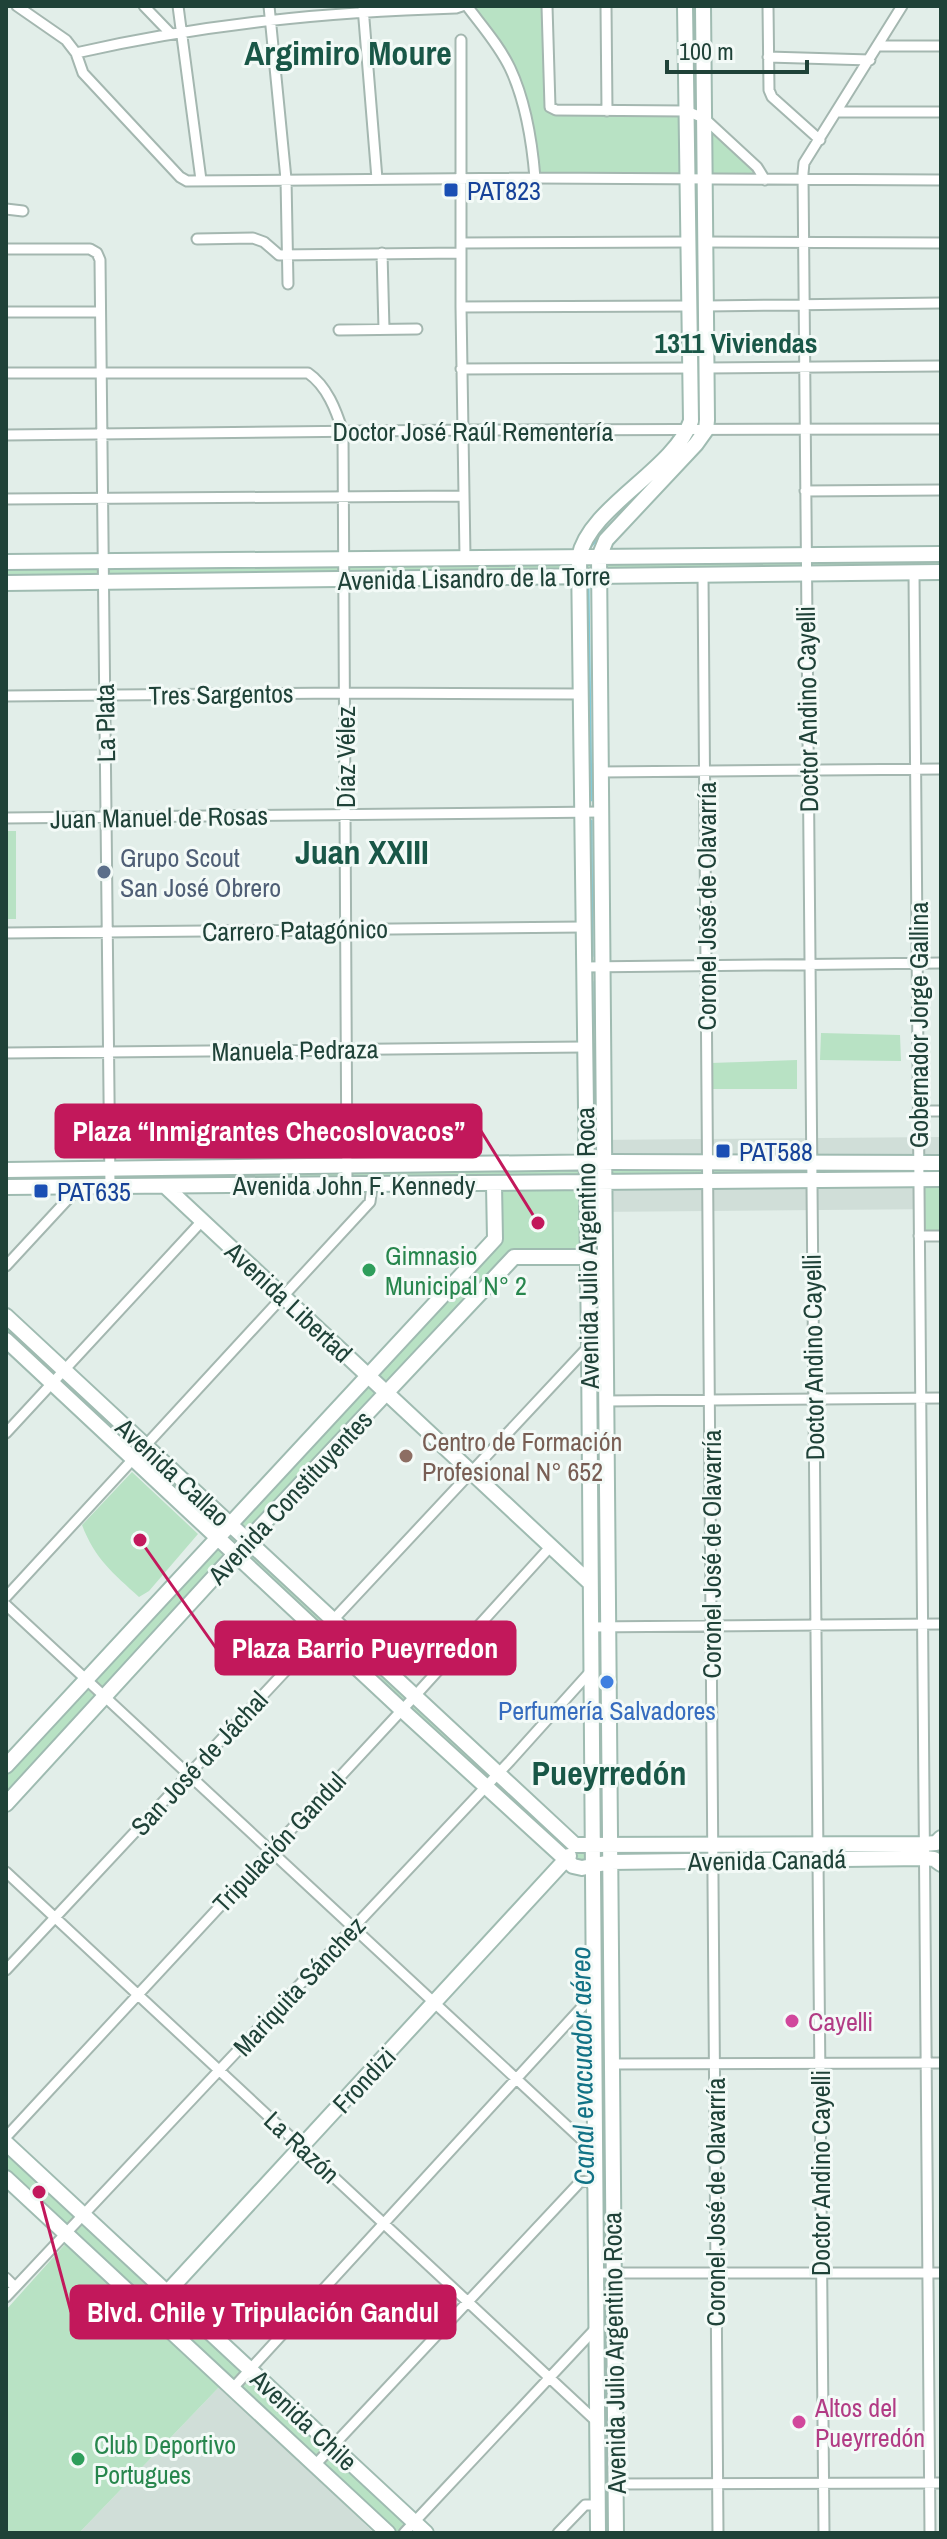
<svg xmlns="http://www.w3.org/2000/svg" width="947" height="2539" font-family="'Archivo Narrow',sans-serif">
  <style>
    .built { fill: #d0ded8 }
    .green { fill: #b8e2c4 }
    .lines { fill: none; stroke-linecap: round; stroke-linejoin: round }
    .stream { stroke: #83ccda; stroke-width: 3 }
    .street-casing { stroke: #a4b7b0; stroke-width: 13 }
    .secondary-casing { stroke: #9fbbb1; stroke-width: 18 }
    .street { stroke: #fff; stroke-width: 9 }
    .secondary { stroke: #fff; stroke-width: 14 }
    .transit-dot { fill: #1a4fb4; stroke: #f3faf7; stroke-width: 3 }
    .service-dot { fill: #5c6f8a; stroke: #f3faf7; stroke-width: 3 }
    .leisure-dot { fill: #2e9e5b; stroke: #f3faf7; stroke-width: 3 }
    .education-dot { fill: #8d6e63; stroke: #f3faf7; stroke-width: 3 }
    .shop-dot { fill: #3f7fe0; stroke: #f3faf7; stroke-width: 3 }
    .hotel-dot { fill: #d1479c; stroke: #f3faf7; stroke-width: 3 }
    .labels { text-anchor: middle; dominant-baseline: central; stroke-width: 6; stroke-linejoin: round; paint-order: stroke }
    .transit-label { font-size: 26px; fill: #164399; stroke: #f3faf7; text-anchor: start }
    .street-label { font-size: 26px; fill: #1f4238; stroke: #f3faf7 }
    .service-label { font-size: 26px; fill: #4e5e75; stroke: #f3faf7; text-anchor: start }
    .leisure-label { font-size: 26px; fill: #27864d; stroke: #f3faf7; text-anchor: start }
    .education-label { font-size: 26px; fill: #785e54; stroke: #f3faf7; text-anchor: start }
    .shop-label { font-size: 26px; fill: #366cbe; stroke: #f3faf7 }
    .hotel-label { font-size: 26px; fill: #b23c85; stroke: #f3faf7; text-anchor: start }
    .neighbourhood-label { font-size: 28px; font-weight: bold; fill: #195747; stroke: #f3faf7 }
    .water-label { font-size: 28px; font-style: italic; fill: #127286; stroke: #f3faf7 }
    .district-label { font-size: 34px; font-weight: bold; fill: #195747; stroke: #f3faf7 }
    .leader { fill: none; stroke: #c2185b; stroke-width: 3 }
    .callout-dot { fill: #c2185b; stroke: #f3faf7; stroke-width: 3 }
    .callout { fill: #c2185b; stroke: #c2185b; stroke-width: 3 }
    .callout-label { font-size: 28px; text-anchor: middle; font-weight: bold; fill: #fff }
  </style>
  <rect width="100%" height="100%" fill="#e2eee9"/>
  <path class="built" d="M941,1137V1209L594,1212L595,1140Z
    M221,2385L374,2533H79Z"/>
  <path class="green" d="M467,6H547L550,107L685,111V6H703L704,118L765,180L535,178L532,139L511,70Z
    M941,554V572L6,583V562Z
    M6,831H16V919H6Z
    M821,1033L900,1035L901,1061L820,1060Z
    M797,1060V1089H709L710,1063Z
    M941,1163V1179L586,1182V1257H514L247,1541L575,1845L941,1838V1864L582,1868L235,1555L6,1804V1766L217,1538L6,1340V1316L229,1524L495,1239L494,1185L6,1187V1170Z
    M924,1187H941V1230H925Z
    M132,1472L198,1534L149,1591L139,1597C113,1573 95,1559 82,1525Z
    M6,2143L426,2533H388L6,2178Z
    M67,2242L221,2385L79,2533H6V2310Z"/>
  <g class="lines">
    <path class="stream" d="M698,227L699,422
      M589,548L652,480
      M588,588L591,800
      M591,821L592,956
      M592,982L593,1102
      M595,1250V1194
      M597,1478V1270
      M599,1722L601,1833
      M600,1871L604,2259
      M604,2287L607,2533"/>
    <defs>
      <path id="street" d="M17,6L66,40L76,53L83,73L180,177L187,181L535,178L941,180
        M144,6L170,33
        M178,6L201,180
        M269,6L286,179L288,284
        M467,6C482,26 499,45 510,68C526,102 532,141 535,178
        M547,6L550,107L556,110L686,111L704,118L757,167L765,180
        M606,6L607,111
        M768,6L769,90L772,97L820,140
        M363,7L377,179
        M461,40V307L465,557
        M879,46H941
        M76,53C203,24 326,12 456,8L462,6
        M768,57L870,60
        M837,112H941
        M6,209L23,211
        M197,239L253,238L264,242L279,255L461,253
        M706,242L941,243
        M462,243L688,242
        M6,249H90L97,253L100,260L110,1186
        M382,253L384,329
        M706,306L941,303
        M461,307L689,306
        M6,312H100
        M339,330L417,329
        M707,368L941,366
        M461,369L690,368
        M6,373H308C327,386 336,410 343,432L347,1186
        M6,435L462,430L941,429
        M805,491L941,490
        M6,499L464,496
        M914,573L930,2533
        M703,575L718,2533
        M6,696L344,693L581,694
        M601,772L941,769
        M6,818L601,812
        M6,933L583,927
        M584,967L941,963
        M6,1053L584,1047
        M918,1111H941
        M919,1236H941
        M6,1266L80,1186
        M606,1401L941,1398
        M6,1433L202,1221
        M6,1597L370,1202L372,1186
        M6,1605L594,2151
        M590,1627L941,1624
        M6,1872L597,2422
        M6,1970L589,1346
        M612,2064L941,2063
        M6,2137L414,1697L551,1546
        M596,2273H941
        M6,2278L15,2287
        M6,2297L510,1761L590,1672
        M233,2388L593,1995
        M315,2465L580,2182L589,2181L595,2189
        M616,2484L941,2483
        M404,2533L596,2328
        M558,2533L585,2505H594L598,2511
        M824,2533L803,173L804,163L902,6"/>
      <path id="secondary" d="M6,562L941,554
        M6,583L941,572
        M6,1170L614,1162L941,1163
        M165,1186L589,1582
        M6,1187C318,1184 629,1182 941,1179
        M6,1316L575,1845L924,1844L936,1843L941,1838
        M6,1340L402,1710L573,1866L582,1868L610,1862L924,1858L934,1859L941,1864
        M6,1766L495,1239L494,1185
        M6,1804L247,1541L514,1257H596
        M6,2143L426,2533
        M6,2178L388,2533
        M150,2311L569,1856
        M598,2533L589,1346L579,557C589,507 674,470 691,421L685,6
        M616,2533L599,557L606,540L696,444L706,430L707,420L703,6"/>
    </defs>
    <use href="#street" class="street-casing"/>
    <use href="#secondary" class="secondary-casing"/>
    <use href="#street" class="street"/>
    <use href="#secondary" class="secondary"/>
  </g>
  <g class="transit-dot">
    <rect x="443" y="182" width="16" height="16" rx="4"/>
    <rect x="715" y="1143" width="16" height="16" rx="4"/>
    <rect x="33" y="1183" width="16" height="16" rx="4"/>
  </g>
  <circle class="service-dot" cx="104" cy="872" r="8"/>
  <g class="leisure-dot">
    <circle cx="369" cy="1270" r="8"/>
    <circle cx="78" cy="2459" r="8"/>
  </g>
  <circle class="education-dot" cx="406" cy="1456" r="8"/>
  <circle class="shop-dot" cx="607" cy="1682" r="8"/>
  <g class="hotel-dot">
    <circle cx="792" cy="2021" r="8"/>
    <circle cx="799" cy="2422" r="8"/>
  </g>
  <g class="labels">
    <g class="transit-label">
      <text x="467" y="190">PAT823</text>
      <text x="739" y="1151">PAT588</text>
      <text x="57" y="1191">PAT635</text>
    </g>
    <g class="street-label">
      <text x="473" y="431">Doctor José Raúl Rementería</text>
      <text transform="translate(474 578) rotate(-1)">Avenida Lisandro de la Torre</text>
      <text transform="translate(221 694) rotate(-1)">Tres Sargentos</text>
      <text transform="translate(807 709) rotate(-91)">Doctor Andino Cayelli</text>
      <text transform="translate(105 723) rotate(-91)">La Plata</text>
      <text transform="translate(345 757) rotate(-90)">Díaz Vélez</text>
      <text transform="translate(159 817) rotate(-1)">Juan Manuel de Rosas</text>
      <text transform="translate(706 906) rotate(-90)">Coronel José de Olavarría</text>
      <text transform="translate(295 930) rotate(-1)">Carrero Patagónico</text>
      <text transform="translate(918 1025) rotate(-90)">Gobernador Jorge Gallina</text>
      <text transform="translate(295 1050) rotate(-1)">Manuela Pedraza</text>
      <text x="354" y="1185">Avenida John F. Kennedy</text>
      <text transform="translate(587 1248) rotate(-91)">Avenida Julio Argentino Roca</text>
      <text transform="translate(289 1302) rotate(43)">Avenida Libertad</text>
      <text transform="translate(813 1357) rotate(-91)">Doctor Andino Cayelli</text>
      <text transform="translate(173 1472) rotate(43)">Avenida Callao</text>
      <text transform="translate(290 1497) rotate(-47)">Avenida Constituyentes</text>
      <text transform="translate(711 1554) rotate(-90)">Coronel José de Olavarría</text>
      <text transform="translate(199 1763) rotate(-47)">San José de Jáchal</text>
      <text transform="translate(279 1842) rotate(-47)">Tripulación Gandul</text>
      <text transform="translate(767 1860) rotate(-1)">Avenida Canadá</text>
      <text transform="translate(299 1986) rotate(-47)">Mariquita Sánchez</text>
      <text transform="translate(364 2080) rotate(-47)">Frondizi</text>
      <text transform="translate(302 2147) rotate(43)">La Razón</text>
      <text transform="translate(820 2173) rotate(-90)">Doctor Andino Cayelli</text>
      <text transform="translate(715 2202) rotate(-90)">Coronel José de Olavarría</text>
      <text transform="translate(614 2353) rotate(-91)">Avenida Julio Argentino Roca</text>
      <text transform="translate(304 2420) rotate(43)">Avenida Chile</text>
    </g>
    <g class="service-label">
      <text x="120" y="857">Grupo Scout<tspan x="120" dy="30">San José Obrero</tspan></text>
    </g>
    <g class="leisure-label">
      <text x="385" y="1255">Gimnasio<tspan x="385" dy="30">Municipal N° 2</tspan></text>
      <text x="94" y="2444">Club Deportivo<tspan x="94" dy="30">Portugues</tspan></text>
    </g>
    <g class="education-label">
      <text x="422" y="1441">Centro de Formación<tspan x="422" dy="30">Profesional N° 652</tspan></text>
    </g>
    <g class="shop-label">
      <text x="607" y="1710">Perfumería Salvadores</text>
    </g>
    <g class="hotel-label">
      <text x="808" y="2021">Cayelli</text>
      <text x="815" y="2407">Altos del<tspan x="815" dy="30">Pueyrredón</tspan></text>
    </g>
    <g class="neighbourhood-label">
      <text x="736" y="343">1311 Viviendas</text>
    </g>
    <g class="water-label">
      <text transform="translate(582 2066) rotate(-91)">Canal evacuador aéreo</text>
    </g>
    <g class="district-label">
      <text x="348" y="53">Argimiro Moure</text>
      <text x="362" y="852">Juan XXIII</text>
      <text x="609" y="1773">Pueyrredón</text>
    </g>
  </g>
  <path class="leader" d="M538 1223L481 1131M140 1540L216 1648M39 2192L71 2312"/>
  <g class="callout-dot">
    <circle cx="538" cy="1223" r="8"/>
    <circle cx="140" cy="1540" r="8"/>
    <circle cx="39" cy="2192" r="8"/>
  </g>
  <g class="callout">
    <rect x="56" y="1105" width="425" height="52" rx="8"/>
    <rect x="216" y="1622" width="299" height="52" rx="8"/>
    <rect x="71" y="2286" width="384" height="52" rx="8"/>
  </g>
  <g class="callout-label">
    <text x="269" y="1141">Plaza “Inmigrantes Checoslovacos”</text>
    <text x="365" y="1658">Plaza Barrio Pueyrredon</text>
    <text x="263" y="2322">Blvd. Chile y Tripulación Gandul</text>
  </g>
  <rect width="947" height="2539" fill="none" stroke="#1f4238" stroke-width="16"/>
  <path d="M667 60v12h140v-12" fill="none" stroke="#1f4238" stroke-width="4"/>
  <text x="679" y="60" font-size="24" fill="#1f4238" stroke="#f3faf7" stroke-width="6" paint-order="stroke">100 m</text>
</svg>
